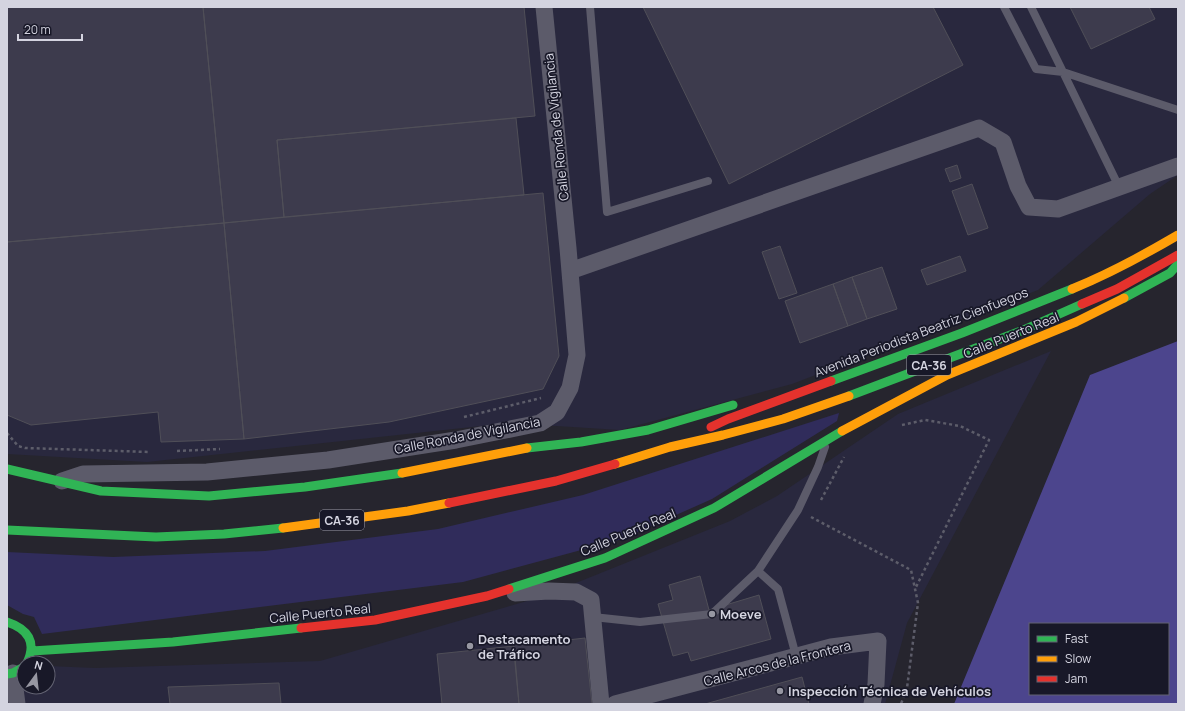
<svg xmlns="http://www.w3.org/2000/svg" width="1185" height="711" font-family="Manrope,sans-serif">
  <style>
    .built { fill: #29283e }
    .green { fill: #302c5b }
    .water { fill: #4c458d; fill-rule: evenodd }
    .building { fill: #3d3b4d; stroke: #504f58 }
    .lines { fill: none; stroke-linecap: round; stroke-linejoin: round }
    .path { stroke: #5d5d6a; stroke-width: 2.5; stroke-dasharray: 3 3; stroke-linecap: butt }
    .lane { stroke: #5c5b6a; stroke-width: 8 }
    .street { stroke: #5c5b6a; stroke-width: 17 }
    .fast { stroke: #30b455; stroke-width: 9 }
    .slow { stroke: #ff9f0a; stroke-width: 9 }
    .jam { stroke: #e5322d; stroke-width: 9 }
    .poi-dot { fill: #9797a2; stroke: #181828; stroke-width: 1.5 }
    .labels { text-anchor: middle; dominant-baseline: central; stroke-width: 3.5; stroke-linejoin: round; paint-order: stroke }
    .shield { fill: #181828; stroke: #9c9ca9; stroke-width: 1 }
    .shield-label { font-size: 12px; font-weight: bold; fill: #d4d4e0 }
    .street-label { font-size: 13px; fill: #d4d4e0; stroke: #181828 }
    .poi-label { font-size: 13px; font-weight: bold; fill: #d4d4e0; stroke: #181828; text-anchor: start }
  </style>
  <rect width="100%" height="100%" fill="#26252e"/>
  <path class="built" d="M7,7H1178V175L1150,194L1038,290L792,384L620,430L509,423L147,462L7,454Z
    M1051,351L907,623L885,704H7V665L24,666V687H48V666L95,668L320,661L541,597L730,521L777,496L898,414Z"/>
  <path class="green" d="M839,413L837,421L712,499L622,539L463,582L42,634L34,617L23,614L7,605V552L113,557L265,551L438,529L583,495Z"/>
  <path class="water" d="M1178,341V704H954L1090,375ZM1030,624H1168V694H1030Z"/>
  <path class="building" d="M7,7H203L224,223L7,242Z
    M203,7H524L535,116L277,140L284,217L224,223Z
    M643,7H933L963,65L729,184Z
    M1070,7H1149L1155,19L1091,49Z
    M516,118L524,195L284,217L277,140Z
    M957,165L961,178L950,182L945,169Z
    M972,184L988,228L968,235L952,191Z
    M543,193L559,356L543,389L389,422L244,439L224,223Z
    M224,223L244,439L161,442L158,412L31,425L7,415V242Z
    M780,246L797,293L779,299L762,252Z
    M960,256L966,271L927,285L921,270Z
    M882,267L897,309L867,319L852,277Z
    M852,277L867,319L848,326L833,284Z
    M833,284L848,326L800,343L785,301Z
    M700,576L709,610L759,595L771,639L691,661L688,652L673,656L658,604L673,600L669,585Z
    M585,638L592,704H519L513,642L533,640V644Z
    M514,646L519,704H442L437,654Z
    M802,677L809,704H705Z
    M279,683L281,704H170L168,687Z"/>
  <g class="lines">
    <path class="path" d="M464,417L541,398
      M902,425L925,420L960,426L989,440L915,589
      M7,433L18,446L25,448L150,452
      M177,451L220,449
      M821,500L844,457
      M811,517L911,570L918,603L907,688L901,704"/>
    <path class="lane" d="M590,7L607,212L708,181
      M1004,7L1036,69L1063,72L1119,187
      M1031,7L1063,72L1178,110
      M758,571L778,589L796,656
      M593,617L640,622L712,614L758,571L798,510L818,467L825,447"/>
    <path class="street" d="M570,271L979,128L1003,142L1018,186L1029,207L1058,209L1178,166
      M62,481L83,474L207,472L328,460L456,440L540,423L557,412L570,388L577,355L568,248L544,7
      M515,593L549,591L576,592L591,600L601,704
      M13,673L17,704
      M615,704L831,647L878,641L876,684L872,704"/>
    <path class="fast" d="M1124,298L1170,273L1178,264
      M831,381L962,333L1072,289
      M849,396L1021,331L1082,304
      M527,448L581,442L648,430L733,405
      M7,469L101,491L209,496L305,487L402,473
      M7,530L156,537L224,534L283,528
      M509,589L605,558L714,508L842,431
      M7,622C28,629 37,642 27,663
      M32,651L173,642L301,628
      M7,674L13,673L24,667"/>
    <path class="slow" d="M1072,289C1109,274 1144,255 1178,235
      M842,431L947,375L1076,322L1124,298
      M615,464L670,447L723,435L783,419L849,396
      M402,473L527,448
      M283,528L408,511L449,503"/>
    <path class="jam" d="M1082,304L1117,289L1178,255
      M711,427L728,419L831,381
      M449,503L556,481L615,464
      M301,628L375,620L487,596L509,589"/>
  </g>
  <g class="poi-dot">
    <circle cx="712" cy="614" r="4"/>
    <circle cx="470" cy="646" r="4"/>
    <circle cx="780" cy="691" r="4"/>
  </g>
  <g class="labels">
    <g class="shield">
      <rect x="907" y="355" width="44" height="20" rx="3"/>
      <rect x="320" y="510" width="44" height="20" rx="3"/>
    </g>
    <g class="shield-label">
      <text x="929" y="365">CA-36</text>
      <text x="342" y="520">CA-36</text>
    </g>
    <g class="street-label">
      <text transform="translate(556 127) rotate(-96)">Calle Ronda de Vigilancia</text>
      <text transform="translate(921 332) rotate(-21)">Avenida Periodista Beatriz Cienfuegos</text>
      <text transform="translate(1011 335) rotate(-22)">Calle Puerto Real</text>
      <text transform="translate(467 435) rotate(-11)">Calle Ronda de Vigilancia</text>
      <text transform="translate(628 532) rotate(-23)">Calle Puerto Real</text>
      <text transform="translate(320 613) rotate(-6)">Calle Puerto Real</text>
      <text transform="translate(777 663) rotate(-14)">Calle Arcos de la Frontera</text>
    </g>
    <g class="poi-label">
      <text x="720" y="614">Moeve</text>
      <text x="478" y="639">Destacamento<tspan x="478" dy="15">de Tráfico</tspan></text>
      <text x="788" y="691">Inspección Técnica de Vehículos</text>
    </g>
  </g>
  <rect width="1185" height="711" fill="none" stroke="#d4d4e0" stroke-width="16"/>
  <rect x="1029" y="623" width="140" height="72" fill="#181828" stroke="#636372"/>
  <rect x="1037" y="636" width="20" height="6" fill="#30b455" stroke="#636372"/>
  <text x="1065" y="643" font-size="12" fill="#d4d4e0">Fast</text>
  <rect x="1037" y="656" width="20" height="6" fill="#ff9f0a" stroke="#636372"/>
  <text x="1065" y="663" font-size="12" fill="#d4d4e0">Slow</text>
  <rect x="1037" y="676" width="20" height="6" fill="#e5322d" stroke="#636372"/>
  <text x="1065" y="683" font-size="12" fill="#d4d4e0">Jam</text>
  <g transform="translate(36 675) rotate(15)"><circle r="19" fill="#181828" stroke="#636372"/>
  <path d="M0-3L7 15L0 10L-7 15Z" fill="#9797a2"/>
  <text y="-6" font-size="11" font-weight="bold" text-anchor="middle" fill="#d4d4e0">N</text>
  </g>
  <path d="M18 34v6h64v-6" fill="none" stroke="#d4d4e0" stroke-width="2"/>
  <text x="24" y="34" font-size="12" fill="#d4d4e0" stroke="#181828" stroke-width="3" paint-order="stroke">20 m</text>
</svg>
